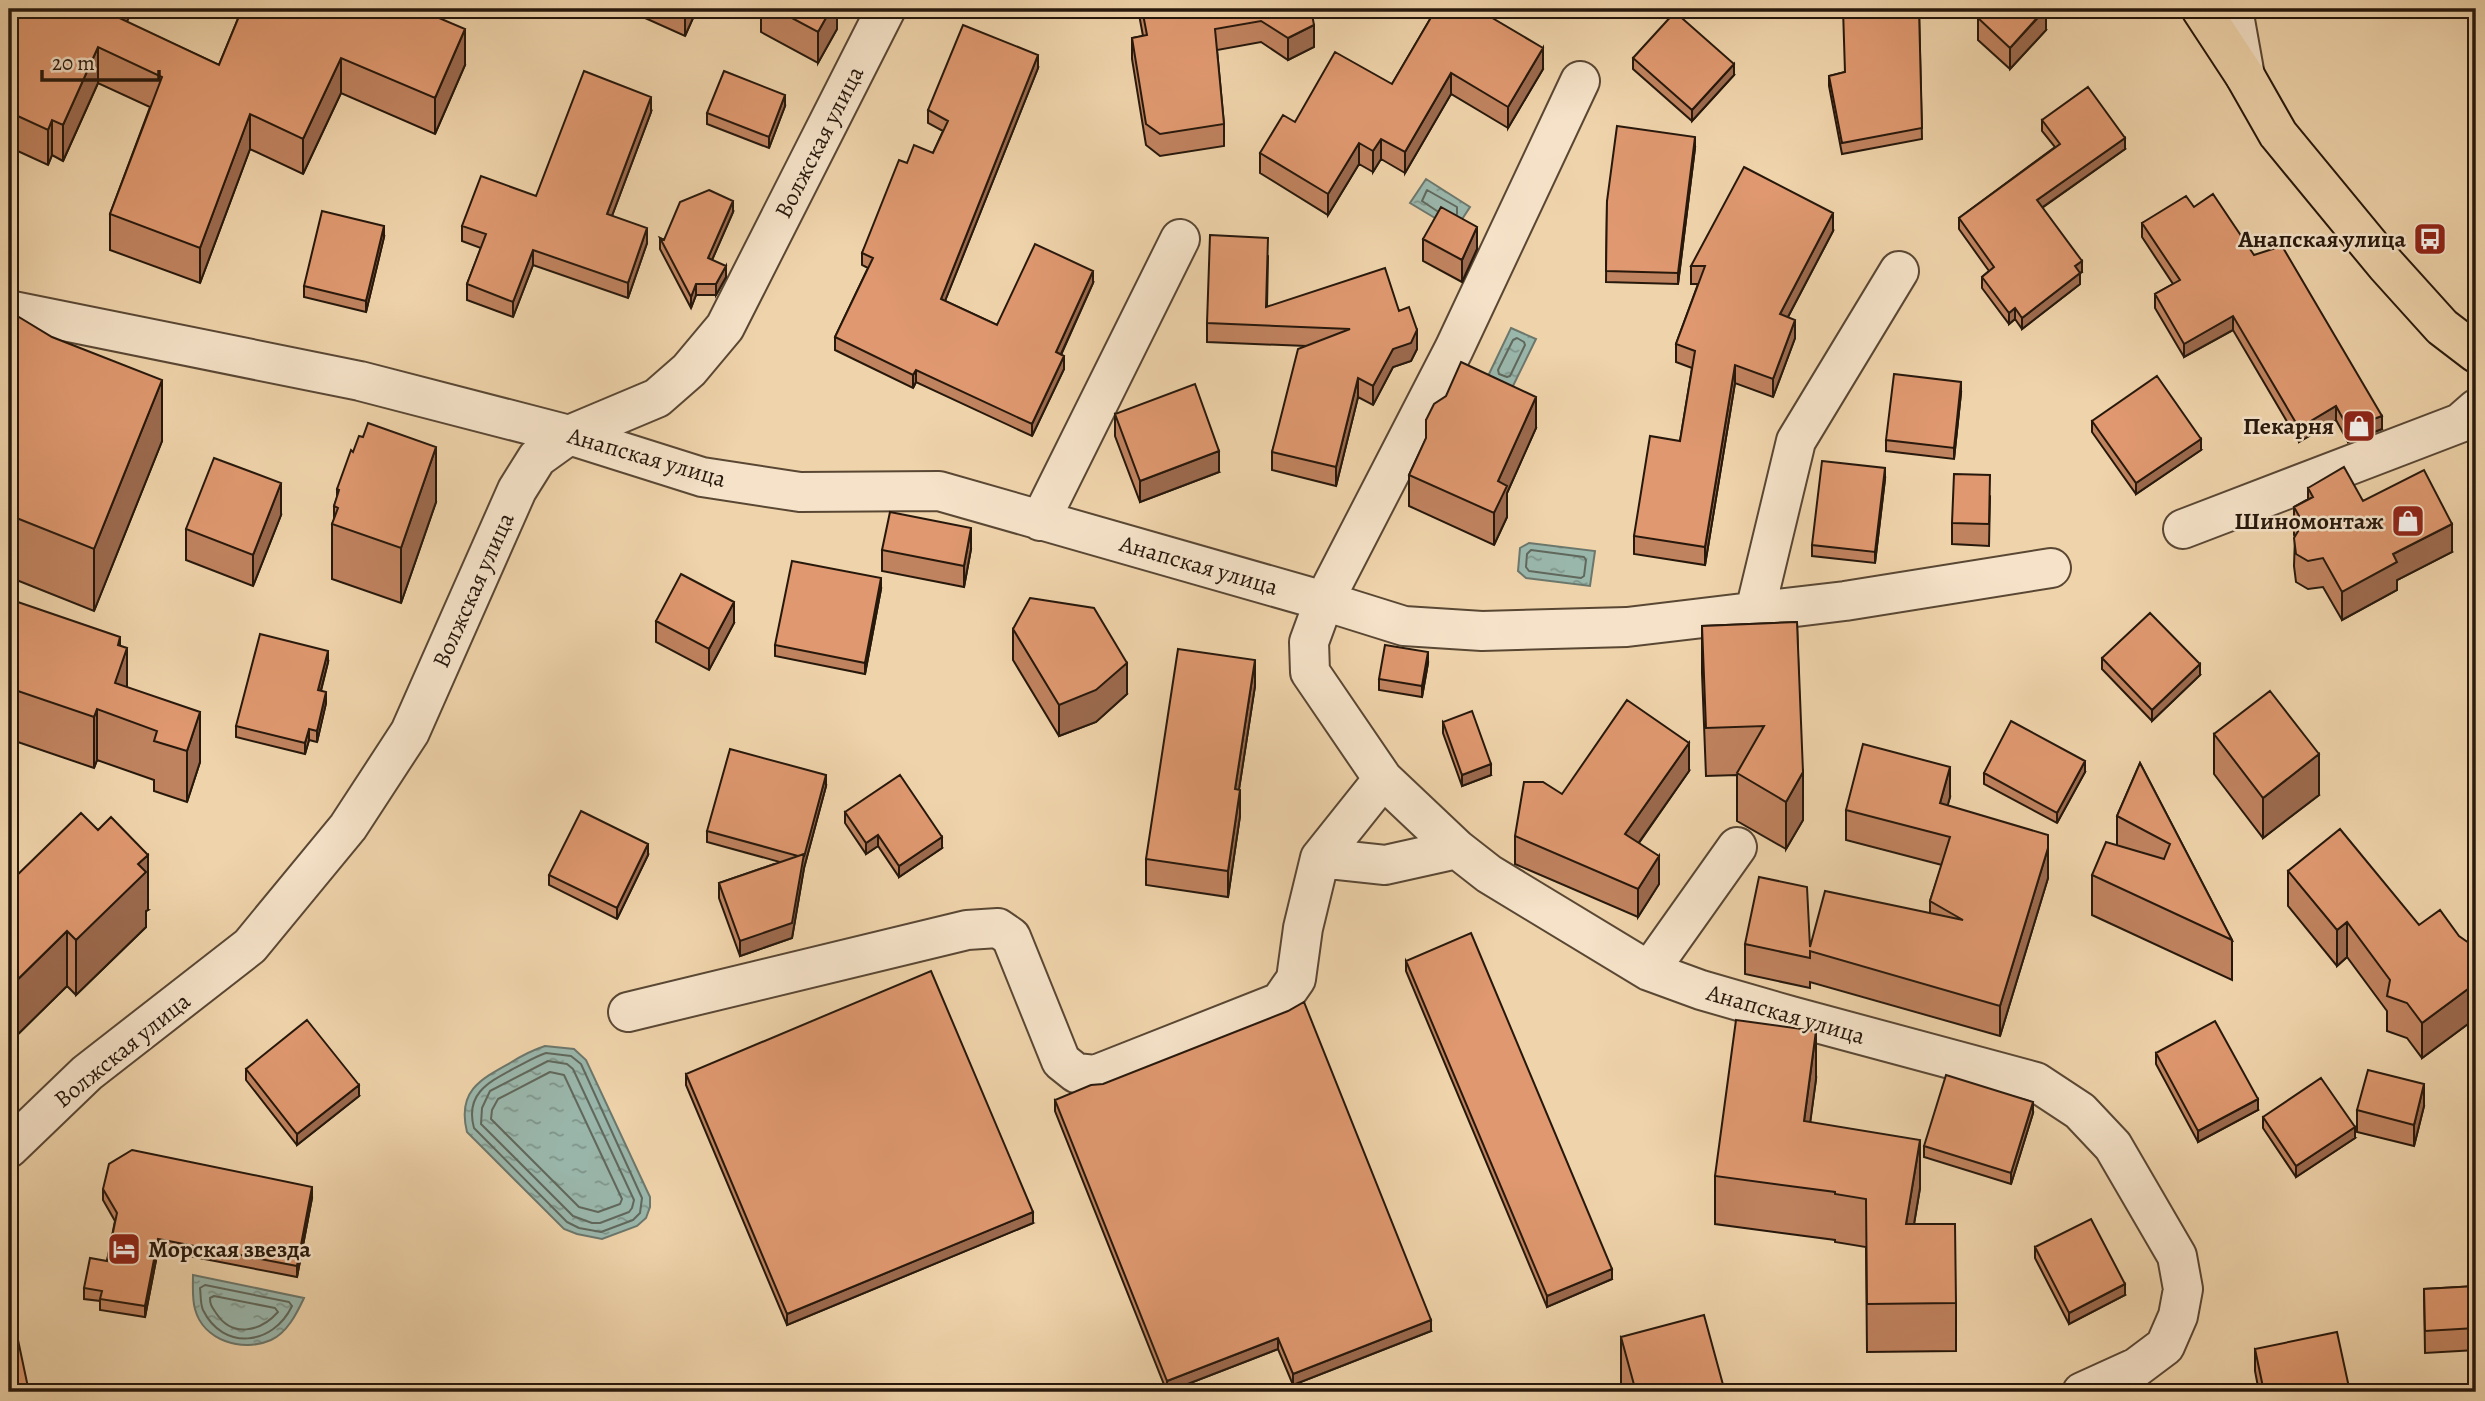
<svg xmlns="http://www.w3.org/2000/svg" width="2485" height="1401" font-family="Alegreya,serif">
  <style>
    .water { fill: url(#water-ripples); stroke: #6c776c; stroke-width: 2 }
    .lines { fill: none; stroke-linecap: round; stroke-linejoin: round }
    .shore { stroke: #60685c; stroke-width: 2 }
    .minor-casing { stroke: #594734; stroke-width: 42 }
    .major-casing { stroke: #27180c; stroke-width: 42 }
    .minor { stroke: #f5e2c8; stroke-width: 38 }
    .major { stroke: #efd3aa; stroke-width: 38 }
    .wall { fill: #c0835f; stroke: #27180c; stroke-width: 2 }
    .shaded-wall { fill: #9c6a4e; stroke: #27180c; stroke-width: 2 }
    .building { fill: #df986f; stroke: #27180c; stroke-width: 2 }
    .labels { text-anchor: middle; dominant-baseline: central; stroke-width: 5; stroke-linejoin: round; paint-order: stroke }
    .street-label { font-size: 24px; fill: #27180c; stroke: #f5e2c8 }
    .poi-label { font-size: 24px; font-weight: bold; fill: #27180c; stroke: #f5e2c8; text-anchor: end }
  </style>
  <defs>
    <pattern id="water-ripples" width="26" height="14" patternUnits="userSpaceOnUse" patternTransform="scale(1.75)"><rect width="26" height="14" fill="#9ab7ac"/><path d="M2 4q2-2 4 0t4 0M15 11q2-2 4 0t4 0" fill="none" stroke="#7e948a"/></pattern>
  </defs>
  <rect width="100%" height="100%" fill="#efd3aa"/>
  <filter id="stains"><feTurbulence type="fractalNoise" baseFrequency=".00286" numOctaves="4"/><feColorMatrix values="0 0 0 0 .2 0 0 0 0 .09 0 0 0 0 .02 0 0 0 .5 -.17"/></filter>
  <radialGradient id="worn" r=".72"><stop offset=".6" stop-color="#630" stop-opacity="0"/><stop offset="1" stop-color="#630" stop-opacity=".3"/></radialGradient>
  <path class="water" d="M1426,179L1470,207L1455,230L1410,203Z
    M1511,328L1536,339L1512,388L1488,376Z
    M1529,543L1595,551L1590,586L1526,578L1518,571L1520,548Z
    M545,1046L574,1049L586,1060L650,1197V1207L646,1218L637,1226L602,1239L577,1234L564,1229L467,1132C457,1092 479,1080 510,1063C521,1056 533,1050 545,1046Z
    M193,1275L304,1298C297,1313 287,1333 271,1340C242,1353 203,1340 195,1309C192,1299 193,1286 193,1275Z"/>
  <g class="lines">
    <path class="shore" d="M1437,211L1422,201L1427,190L1457,207V214
      M1517,338L1524,342L1525,345L1510,376L1507,377L1499,374L1498,370L1513,340Z
      M1531,550L1584,557L1586,560L1584,576L1581,578L1529,571L1526,567L1527,554Z
      M546,1053L571,1056L581,1064L642,1198L640,1213L633,1220L601,1232L579,1228L567,1222L474,1128C465,1095 487,1083 511,1070C523,1064 534,1057 546,1053Z
      M548,1061L567,1064L573,1069L634,1200L632,1208L629,1212L600,1223H592L573,1216L481,1124L482,1108L490,1091Z
      M550,1072L564,1075L622,1199L620,1204L598,1212L579,1207L491,1119L492,1110L498,1099Z
      M205,1285L289,1302L292,1306C273,1346 223,1351 203,1310C200,1303 201,1295 200,1288Z
      M214,1296L275,1308L278,1312C260,1332 232,1338 216,1313C212,1307 210,1305 210,1298Z"/>
    <defs>
      <path id="minor" d="M2233,9L2245,76
        M1580,81L1454,349L1324,601L1309,642L1310,672L1383,779L1457,849L1489,874L1649,971L1701,990L1791,1016L2036,1082L2080,1111L2113,1146L2177,1256L2183,1289L2178,1316L2165,1346L2137,1367L2082,1392
        M9,310L360,381L569,435L702,477L800,492L939,491L1324,601L1404,626L1482,631L1627,627L1845,601L2051,568
        M1040,521L1180,239
        M2183,529L2460,423L2476,409
        M1755,611L1796,441L1899,271
        M1320,858L1385,865L1457,849
        M1649,971L1737,847
        M628,1012L967,930L998,928L1011,937L1061,1061L1076,1073L1095,1075L1280,1002L1296,979L1303,928L1320,858L1383,779
        M9,1148L87,1073L250,946L348,827L410,732L517,490L537,458L569,435L657,398L689,370L725,327L886,9"/>
      <path id="major" d="M2201,9L2245,76L2278,134L2386,265L2442,327L2476,353"/>
    </defs>
    <use href="#minor" class="minor-casing"/>
    <use href="#major" class="major-casing"/>
    <use href="#minor" class="minor"/>
    <use href="#major" class="major"/>
  </g>
  <path class="wall" d="M9,9L126,22L219,65L242,9L465,65L435,134L341,93L303,174L250,149L200,283L110,250V214L150,107L98,83L63,161L52,155L48,165L9,147Z
    M625,9H697L685,36Z
    M761,9H837V29L818,63L761,32Z
    M1138,9H1311L1314,47L1288,60L1261,42L1217,50L1224,124V146L1160,156L1146,145L1132,59V38L1143,36Z
    M1436,9L1543,69L1508,128L1451,94L1405,173L1381,159L1373,172L1359,164L1328,215L1260,173V153L1295,122L1392,84Z
    M1919,9L1922,139L1842,154L1829,86V76L1845,72Z
    M1978,18L2046,30L2010,69L1978,40Z
    M1633,58L1734,75L1692,121L1633,69Z
    M1038,68L945,301L997,325L1093,283L1061,355L1064,369L1032,436L916,382L913,388L835,350V337L868,268L862,265V253L907,163L933,153L943,131L928,123V110Z
    M785,106L769,148L707,124V113Z
    M651,112L612,216L647,243L628,298L533,265L513,317L467,300V284L481,248L462,241V226L536,196Z
    M2042,120L2125,149L2042,208L2082,272L2080,273V284L2022,329L2015,319L2009,324L1982,288V277L1989,271L1959,229V218L2055,147L2042,131Z
    M1695,148L1678,284L1606,282L1607,201Z
    M2194,207L2254,255L2382,429L2348,442L2336,420L2299,442L2233,330L2184,357L2155,308V294L2173,284L2142,237V223Z
    M733,212L712,260L726,277L716,295H696L691,308L660,249V238L664,240Z
    M1833,231L1788,317L1795,338L1773,397L1735,383L1705,565L1634,554V536L1680,441L1692,368L1676,362V344L1698,284H1691V266Z
    M384,237L366,312L304,297V286Z
    M1423,239L1477,249L1462,282L1423,261Z
    M1268,257L1267,307L1399,311L1417,349L1411,361L1393,367L1373,405L1358,397L1336,486L1272,470V452L1306,346L1207,342V323Z
    M9,311L162,441L94,611L9,577Z
    M1961,393L1954,459L1886,451V440Z
    M1115,414L1219,472L1140,502L1115,436Z
    M1426,420L1536,428L1507,493V517L1494,545L1409,506V475L1426,439Z
    M2092,421L2201,450L2136,494L2092,432Z
    M1885,479L1875,563L1812,556V545Z
    M2308,488L2363,501L2452,552L2397,580V590L2342,620L2323,587L2308,589L2296,582L2294,566L2295,537L2294,535V507L2308,499Z
    M337,489L436,502L401,603L332,579V524L334,520V506L337,498Z
    M1990,497L1989,546L1952,544V523Z
    M281,515L253,586L186,560V529Z
    M971,549L964,587L882,571V550Z
    M881,589L865,674L775,656V645Z
    M9,599L120,646L127,687L200,762L187,802L154,791V780L97,760L94,768L9,739Z
    M656,621L734,623L709,670L656,642Z
    M1797,622L1803,820L1786,849L1737,821V775L1706,776L1702,673V626Z
    M1013,629L1127,694L1096,722L1059,736L1013,660Z
    M2102,658L2200,675L2152,721L2102,669Z
    M328,662L321,691L326,703L317,742L309,740L305,754L236,737V726Z
    M1428,663L1422,697L1379,690V679Z
    M1255,686L1239,789L1240,816L1228,897L1146,885V859Z
    M1443,722L1491,775L1462,786L1443,733Z
    M2214,734L2319,795L2263,838L2214,774Z
    M2140,763L2232,940V980L2092,915V875L2117,845V816Z
    M1689,771L1639,843L1659,884L1638,917L1515,864V836L1562,794Z
    M2085,772L2057,823L1984,784V773Z
    M826,786L804,868L792,938L740,956L719,898V883L780,862L707,842V831Z
    M1950,797L1947,806L2048,878L2000,1036L1810,982V988L1745,974V944L1810,947L1930,913V901L1942,865L1846,840V810Z
    M845,812L942,848L899,877L878,846L866,854L845,823Z
    M648,855L617,919L549,885V875Z
    M2288,871L2419,925L2470,950L2476,958V1018L2422,1058L2407,1038L2387,1031V1011L2347,957L2337,966L2288,906Z
    M9,883L148,910L146,911V927L76,995L67,986L9,1043Z
    M1406,961L1612,1279L1547,1307L1406,971Z
    M2156,1053L2258,1110L2198,1142L2156,1064Z
    M246,1069L359,1096L297,1145L246,1080Z
    M686,1074L1033,1223L787,1325L686,1085Z
    M1816,1079L1810,1122L1920,1188L1914,1224L1956,1303V1351L1867,1352L1866,1247L1835,1242V1240L1715,1224V1176Z
    M1055,1100L1431,1331L1293,1385L1278,1349L1167,1392L1055,1111Z
    M2424,1106L2414,1146L2357,1132V1110Z
    M2033,1113L2011,1184L1924,1157V1146Z
    M2263,1117L2355,1138L2296,1177L2263,1128Z
    M103,1189L312,1198L297,1277L158,1250L145,1317L100,1310V1301L84,1299V1288L107,1261L115,1221L103,1200Z
    M2035,1247L2125,1295L2069,1324L2035,1258Z
    M2476,1286V1350L2425,1353L2424,1289Z
    M1621,1337L1725,1392H1623L1621,1386Z
    M2255,1349L2350,1392H2259L2255,1371Z"/>
  <path class="shaded-wall" d="M116,9H133L113,51V15Z
    M685,9H697L685,36Z
    M831,9H837V29L818,63V32Z
    M2046,9V30L2010,69V48Z
    M1314,25V47L1288,60V38Z
    M465,29V65L435,134V98Z
    M98,47V83L63,161V125Z
    M1543,48V69L1508,128V107Z
    M1038,55V68L941,311V299Z
    M341,58V93L303,174V139Z
    M1734,64V75L1692,121V110Z
    M1451,73V94L1405,173V152Z
    M785,95V106L769,148V137Z
    M651,97V112L607,229V214Z
    M250,114V149L200,283V248Z
    M52,120V155L48,165V130Z
    M1695,137V148L1678,284V273Z
    M2125,138V149L2037,211V200Z
    M1381,139V159L1373,172V151Z
    M1359,143V164L1328,215V194Z
    M733,201V212L708,269V258Z
    M1833,213V231L1780,332V314Z
    M384,226V237L366,312V301Z
    M1477,227V249L1462,282V260Z
    M647,228V243L628,298V283Z
    M533,250V265L513,317V302Z
    M2082,261V272L2075,276V266Z
    M726,266V277L716,295V284Z
    M1093,271V283L1056,365V352Z
    M2080,273V284L2022,329V318Z
    M696,284V295L691,308V297Z
    M2015,308V319L2009,324V313Z
    M2233,316V330L2184,357V344Z
    M1795,320V338L1773,397V379Z
    M1417,330V349L1411,361L1393,367L1373,405V386L1393,349Z
    M1064,356V369L1032,436V424Z
    M1735,365V383L1705,565V547Z
    M916,370V382L913,388V375Z
    M1358,378V397L1336,486V467Z
    M162,380V441L94,611V549Z
    M1961,382V393L1954,459V448Z
    M1536,397V428L1507,493V517L1494,545V513L1498,481Z
    M2336,406V420L2299,442V428Z
    M2382,416V429L2348,442V428Z
    M2201,439V450L2136,494V483Z
    M436,447V502L401,603V548Z
    M1219,451V472L1140,502V481Z
    M1885,468V479L1875,563V552Z
    M281,483V515L253,586V555Z
    M2452,524V552L2397,580V590L2342,620V592L2393,554Z
    M971,528V549L964,587V566Z
    M881,578V589L865,674V663Z
    M734,602V623L709,670V649Z
    M120,637V667L127,648V698L115,683L118,645Z
    M328,651V662L318,701V690Z
    M1428,652V663L1422,697V686Z
    M1255,660V686L1235,815V789Z
    M1127,663V694L1096,722L1059,736V705Z
    M2200,664V675L2152,721V710Z
    M326,692V703L317,742V731Z
    M97,709V760L94,768V717Z
    M200,712V762L187,802V751Z
    M309,729V740L305,754V743Z
    M1689,743V771L1625,862V834Z
    M2319,754V795L2263,838V798Z
    M2085,761V772L2057,823V813Z
    M1491,764V775L1462,786V775Z
    M1950,767V797L1940,833V803Z
    M1803,772V820L1786,849V802Z
    M826,775V786L804,868L792,938L740,956V941L804,854Z
    M1240,790V816L1228,897V871Z
    M878,835V846L866,854V843Z
    M942,837V848L899,877V866Z
    M648,844V855L617,919V908Z
    M2048,848V878L2000,1036V1006Z
    M148,855V910L146,911V927L76,995V940L138,864Z
    M1659,856V884L1638,917V889Z
    M2347,922V957L2337,966V930Z
    M67,931V986L9,1043V988Z
    M2476,983V1018L2422,1058V1023Z
    M1816,1031V1079L1804,1169V1121Z
    M2424,1084V1106L2414,1146V1125Z
    M359,1085V1096L297,1145V1134Z
    M2258,1099V1110L2198,1142V1131Z
    M2033,1102V1113L2011,1184V1173Z
    M2355,1127V1138L2296,1177V1166Z
    M1920,1140V1188L1906,1272V1224Z
    M312,1187V1198L297,1277V1266Z
    M1033,1212V1223L787,1325V1314Z
    M158,1239V1250L145,1317V1306Z
    M1612,1269V1279L1547,1307V1296Z
    M2125,1284V1295L2069,1324V1313Z
    M1431,1320V1331L1293,1385V1374Z
    M1278,1338V1349L1167,1392V1381Z"/>
  <path class="building" d="M9,9H116L113,15L219,65L242,9H418L465,29L435,98L341,58L303,139L250,114L200,248L110,214L162,77L98,47L63,125L52,120L48,130L9,112Z
    M775,9H831L818,32Z
    M1142,9H1311L1314,25L1288,38L1261,21L1215,29L1224,124L1160,134L1146,124L1132,38L1147,35Z
    M1436,9H1477L1543,48L1508,107L1451,73L1405,152L1381,139L1373,151L1359,143L1328,194L1260,153L1283,115L1295,122L1335,52L1392,84Z
    M1843,9H1919L1922,128L1842,143L1829,76L1845,72Z
    M1987,9H2045L2010,48L1978,18Z
    M1675,12L1734,64L1692,110L1633,58Z
    M963,25L1038,55L941,299L997,325L1035,244L1093,271L1056,352L1064,356L1032,424L916,370L913,375L835,337L873,258L862,253L899,160L907,163L914,145L933,153L948,121L928,110Z
    M584,71L651,97L607,214L647,228L628,283L533,250L513,302L467,284L486,234L462,226L481,176L536,196Z
    M724,71L785,95L769,137L707,113Z
    M2088,87L2125,138L2037,200L2082,261L2075,266L2080,273L2022,318L2015,308L2009,313L1982,277L1994,267L1959,218L2060,144L2042,120Z
    M1617,126L1695,137L1678,273L1606,271L1607,201Z
    M1744,167L1833,213L1780,314L1795,320L1773,379L1735,365L1705,547L1634,536L1650,436L1680,441L1695,351L1676,344L1705,266H1691Z
    M709,190L733,201L708,258L726,266L716,284H696L691,297L660,238L664,240L680,202Z
    M2213,194L2254,255L2282,246L2382,416L2348,428L2336,406L2299,428L2233,316L2184,344L2155,294L2180,280L2142,223L2186,196L2194,207Z
    M1441,207L1477,227L1462,260L1423,239Z
    M322,211L384,226L366,301L304,286Z
    M1210,235L1268,238L1266,307L1385,268L1399,311L1409,307L1417,330L1411,343L1393,349L1373,386L1358,378L1336,467L1272,452L1298,349L1350,329L1207,323Z
    M9,311L52,337L162,380L94,549L9,515Z
    M1461,362L1536,397L1498,481L1507,486L1494,513L1409,475L1426,438V420L1434,404L1446,396Z
    M1894,374L1961,382L1954,448L1886,440Z
    M2157,376L2201,439L2136,483L2092,421Z
    M1195,384L1219,451L1140,481L1115,414Z
    M368,423L436,447L401,548L332,524L338,508L334,506L339,490L337,489L351,450L353,452L359,436L363,437Z
    M214,458L281,483L253,555L186,529Z
    M1822,461L1885,468L1875,552L1812,545Z
    M2344,467L2363,501L2424,470L2452,524L2393,554L2397,562L2342,592L2323,558L2308,561L2296,554L2294,538L2303,523L2294,507L2313,497L2308,488Z
    M1954,474L1990,475L1989,524L1952,523Z
    M890,512L971,528L964,566L882,550Z
    M792,561L881,578L865,663L775,645Z
    M681,574L734,602L709,649L656,621Z
    M1030,598L1094,608L1127,663L1096,690L1059,705L1013,629Z
    M9,599L120,637L118,645L127,648L115,683L200,712L187,751L154,741L157,731L97,709L94,717L9,688Z
    M2150,613L2200,664L2152,710L2102,658Z
    M1797,622L1803,772L1786,802L1737,773L1764,726L1706,728L1702,626Z
    M260,634L328,651L318,690L326,692L317,731L309,729L305,743L236,726Z
    M1385,645L1428,652L1422,686L1379,679Z
    M1178,649L1255,660L1235,789L1240,790L1228,871L1146,859Z
    M2270,691L2319,754L2263,798L2214,734Z
    M1627,700L1689,743L1625,834L1659,856L1638,889L1515,836L1524,782H1543L1562,794Z
    M1472,711L1491,764L1462,775L1443,722Z
    M2011,721L2085,761L2057,813L1984,773Z
    M1863,744L1950,767L1940,803L2048,835V848L2000,1006L1810,951V958L1745,944L1759,877L1807,887L1810,947L1825,891L1963,920L1930,901L1950,837L1846,810Z
    M730,749L826,775L804,857V854L798,856L707,831Z
    M2140,763L2232,940L2092,875L2106,842L2164,859L2170,844L2117,816Z
    M900,775L942,837L899,866L878,835L866,843L845,812Z
    M581,811L648,844L617,908L549,875Z
    M81,813L98,830L111,817L148,855L138,864L146,872L76,940L67,931L9,988V883Z
    M2340,829L2419,925L2440,910L2459,936L2469,943L2470,950L2476,958V983L2422,1023L2407,1003L2387,996L2390,980L2347,922L2337,930L2288,871Z
    M804,854L792,923L740,941L719,883Z
    M1471,933L1612,1269L1547,1296L1406,961Z
    M931,971L1033,1212L787,1314L686,1074Z
    M1304,1002L1431,1320L1293,1374L1278,1338L1167,1381L1055,1100L1091,1085L1103,1084L1288,1011Z
    M307,1020L359,1085L297,1134L246,1069Z
    M1736,1020L1816,1031L1804,1121L1920,1140L1906,1224H1955L1956,1303L1867,1304L1866,1199L1835,1194V1192L1715,1176Z
    M2215,1021L2258,1099L2198,1131L2156,1053Z
    M2368,1070L2424,1084L2414,1125L2357,1110Z
    M1946,1075L2033,1102L2011,1173L1924,1146Z
    M2321,1078L2355,1127L2296,1166L2263,1117Z
    M132,1150L312,1187L297,1266L158,1239L145,1306L100,1299L102,1291L84,1288L90,1258L107,1261L117,1213L103,1189L109,1164Z
    M2091,1219L2125,1284L2069,1313L2035,1247Z
    M2476,1286V1328L2425,1331L2424,1289Z
    M1704,1315L1725,1392H1636L1621,1337Z
    M2337,1332L2350,1392H2264L2255,1349Z
    M18,1340L29,1392H9V1342Z"/>
  <defs>
    <symbol id="bus-square" viewBox="-11 -11 22 22"><rect x="-9" y="-9" width="18" height="18" rx="4" fill="#8f2418" stroke="#f5e2c8"/><path d="M-5-6H5V4H4V6H2V4H-2V6H-4V4H-5ZM-3.5-4V0h7V-4ZM-3.5 1.2v1.5H-2V1.2ZM2 1.2v1.5H3.5V1.2Z" fill="#fff"/></symbol>
    <symbol id="shop-square" viewBox="-11 -11 22 22"><rect x="-9" y="-9" width="18" height="18" rx="4" fill="#8f2418" stroke="#f5e2c8"/><path d="M-5-2.5h2.3a2.7 3.5 0 0 1 5.4 0H5L5.5 6h-11ZM-1.5-2.5h3a1.5 2.3 0 0 0-3 0Z" fill="#fff"/></symbol>
    <symbol id="hotel-square" viewBox="-11 -11 22 22"><rect x="-9" y="-9" width="18" height="18" rx="4" fill="#8f2418" stroke="#f5e2c8"/><path d="M-6-4.5h1.5V1H6V5H4.5V3h-9V5H-6ZM-4 0a1.8 1.8 0 1 1 3.6 0ZM.5 0V-2.5h3Q6-2.5 6 0Z" fill="#fff"/></symbol>
  </defs>
  <g fill-rule="evenodd">
    <use href="#bus-square" x="2411" y="220" width="38" height="38"/>
    <use href="#shop-square" x="2340" y="407" width="38" height="38"/>
    <use href="#shop-square" x="2389" y="502" width="38" height="38"/>
    <use href="#hotel-square" x="105" y="1230" width="38" height="38"/>
  </g>
  <g class="labels">
    <g class="street-label">
      <text transform="translate(819 142) rotate(-63)">Волжская улица</text>
      <text transform="translate(647 457) rotate(16)">Анапская улица</text>
      <text transform="translate(1199 565) rotate(16)">Анапская улица</text>
      <text transform="translate(473 590) rotate(-66)">Волжская улица</text>
      <text transform="translate(1786 1014) rotate(16)">Анапская улица</text>
      <text transform="translate(122 1050) rotate(-39)">Волжская улица</text>
    </g>
    <g class="poi-label">
      <text x="2406" y="239">Анапская улица</text>
      <text x="2334" y="426">Пекарня</text>
      <text x="2384" y="521">Шиномонтаж</text>
      <text x="148" y="1249" text-anchor="start">Морская звезда</text>
    </g>
  </g>
  <rect width="2485" height="1401" fill="none" stroke="#efd3aa" stroke-width="35"/>
  <rect x="10" y="10" width="2464" height="1380" fill="none" stroke="#27180c" stroke-width="3.5"/>
  <rect x="18" y="18" width="2450" height="1366" fill="none" stroke="#27180c" stroke-width="2"/>
  <path d="M42 70v10h117v-10" fill="none" stroke="#27180c" stroke-width="3.5"/>
  <text x="52" y="70" font-size="21" fill="#27180c" stroke="#f5e2c8" stroke-width="5" paint-order="stroke">20 m</text>
  <rect width="100%" height="100%" filter="url(#stains)"/>
  <rect width="100%" height="100%" fill="url(#worn)"/>
</svg>
